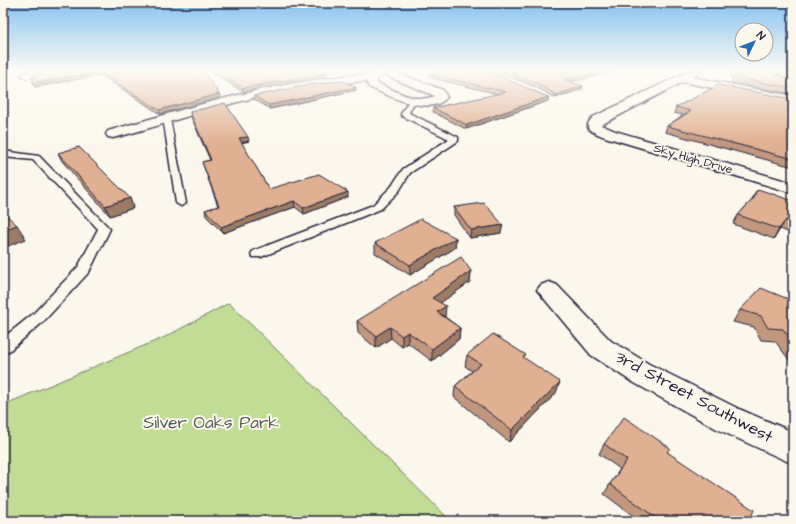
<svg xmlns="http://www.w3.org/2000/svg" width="796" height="524" font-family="'Architects Daughter',sans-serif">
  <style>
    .green { fill: #c1dc94; stroke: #727f68 }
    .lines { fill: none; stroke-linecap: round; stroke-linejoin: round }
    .service-casing { stroke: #22223b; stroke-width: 3 }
    .minor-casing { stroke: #22223b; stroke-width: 3 }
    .service { fill: #fbf7ec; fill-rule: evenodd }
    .minor { fill: #fbf7ec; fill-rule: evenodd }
    .wall { fill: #c1977e; stroke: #22223b }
    .shaded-wall { fill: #9d7b66; stroke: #22223b }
    .building { fill: #e0b092; stroke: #22223b }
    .labels { text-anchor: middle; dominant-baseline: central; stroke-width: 4; stroke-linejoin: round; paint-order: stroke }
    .far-street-label { font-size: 12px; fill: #22223b; stroke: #fbf7ec }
    .near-street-label { font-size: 17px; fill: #22223b; stroke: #fbf7ec }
    .near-park-label { font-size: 17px; fill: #525a56; stroke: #fbf7ec }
  </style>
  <rect width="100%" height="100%" fill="#fbf7ec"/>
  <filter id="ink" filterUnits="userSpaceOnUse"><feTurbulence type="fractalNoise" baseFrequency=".025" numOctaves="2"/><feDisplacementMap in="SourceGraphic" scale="8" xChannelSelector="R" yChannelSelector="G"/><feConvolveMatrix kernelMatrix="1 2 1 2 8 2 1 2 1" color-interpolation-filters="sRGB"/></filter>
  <g filter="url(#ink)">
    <path class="green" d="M229,303L451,521H3V405L165,337Z"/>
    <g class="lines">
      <defs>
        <path id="service" d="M410,99L415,100L409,113L458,137V141L410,173L399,191L381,209L261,257H253L251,254L253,251L373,205L391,187L403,169L449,139L402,116L401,114Z
          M163,117L170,119L186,203L181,206L176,203Z
          M3,151L39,156L110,229L89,272L43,322L9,351L3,353V338L33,314L78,267L98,229L33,160L3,157Z"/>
        <path id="minor" d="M32,71H52L51,73L26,78L21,75L22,73Z
          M377,71H397L400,74L443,90L447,97C431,118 387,95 369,87L366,81C314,84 263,94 213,109C179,118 147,130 113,138L108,137L106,134L108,131C195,106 280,79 370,74ZM387,72L388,76L392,78L435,96C416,104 394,90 377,83V79Z
          M689,71H701L692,77L793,96V104L683,82L601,125L615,131L793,183V193L605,137C594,132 580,130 593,117Z
          M549,282L557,285L611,341L649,364L739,409L793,432V464L717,429L629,380L591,355L537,290L541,285Z"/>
      </defs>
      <use href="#service" class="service-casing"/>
      <use href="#minor" class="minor-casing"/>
      <use href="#service" class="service"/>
      <use href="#minor" class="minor"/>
    </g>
    <path class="wall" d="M50,71H203L219,94L220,98L160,114L101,75L35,87Z
      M210,71H320L326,73V77L243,92Z
      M483,71H615L571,82L582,89L555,98L538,88L513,78Z
      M730,71H787L779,76L793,79V94L731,83L733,78L730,77L732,73L729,72Z
      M429,74L548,97V101L466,129L433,112V108L498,94L428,77Z
      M356,90L270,109L254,99V96Z
      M793,99V167L665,132L667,126L683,115L674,113L676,107Z
      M190,112L249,141L241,143L269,189L348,197L304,214L295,207L223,233L206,216L205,210L218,206L202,162L210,160L191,117Z
      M58,153L130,198L133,208L110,216L62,161Z
      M756,191L793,201V234L780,229L774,239L733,224L738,215L751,201Z
      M454,207L501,233L470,238L454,215Z
      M456,238L455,248L410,275L375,253V243Z
      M471,271L470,282L440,303L445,317L460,328L459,339L432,361L408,343L402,347L391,338L376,348L358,333L357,321Z
      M793,301V362L790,361L775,341L761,340L754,327L733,322L740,310Z
      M467,355L525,359L556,393L509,442L454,397L455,386L472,371L465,366Z
      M604,444L667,452L749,521H640L604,494L610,484L620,469L599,454Z"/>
    <path class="shaded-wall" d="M603,71H615L564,84L565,80Z
      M782,71H787L772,80L775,75Z
      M100,72L101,75L35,87L33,83Z
      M326,73V77L243,92V88Z
      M583,86L582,89L555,98L556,95Z
      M356,87V90L270,109L269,105Z
      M219,94L220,98L160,114L159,110Z
      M548,97V101L466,129L467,125Z
      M248,137L249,141L240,143L239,138Z
      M348,192V197L304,214L303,208Z
      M130,198L133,208L110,216L105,206Z
      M294,201L295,207L223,233L221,227Z
      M786,220L780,229L774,239L779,229Z
      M17,225L26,239L3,248V230Z
      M503,225L501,233L470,238L471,230Z
      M456,238L455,248L410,275V265Z
      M471,271L470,282L432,309V298Z
      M446,306L445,317L437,312Z
      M390,327L391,338L376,348V336Z
      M460,328L459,339L432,361V349Z
      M408,332V343L402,347V336Z
      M560,382L556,393L509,442L512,430Z"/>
    <path class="building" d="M50,71H203L219,94L159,110L100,72L33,83V74Z
      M214,71H320L326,73L243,88Z
      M439,71H478L501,77L548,97L467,125L433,108L506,92L429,74Z
      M498,71H603L565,80L583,86L556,95L539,84L514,75Z
      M734,71H782L775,75L793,79V88L733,77L741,73L732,72Z
      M342,81L356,87L269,105L254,96L308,85Z
      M719,85L793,99V159L667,126L691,111L676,107Z
      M225,103L248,137L239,138L269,189L319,174L348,192L303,208L294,201L221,227L205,210L219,206L202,162L211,160L190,112Z
      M79,147L130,198L105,206L58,153Z
      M761,190L793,201V223L786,220L779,229L738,215L754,198L756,191Z
      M484,203L503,225L471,230L454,207Z
      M3,212L17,225L3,230Z
      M421,219L456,238L410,265L375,243Z
      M461,257L471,271L432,298L446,306L437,312L460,328L432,349L408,332L402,336L390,327L376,336L357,321Z
      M761,288L793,301V343L783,329L768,328L761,316L740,310Z
      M493,334L526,355L523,357L560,382L512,430L455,386L481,364L467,355Z
      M624,417L670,448L667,452L754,510L749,521H660L610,484L627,460L604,444Z"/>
  </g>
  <linearGradient id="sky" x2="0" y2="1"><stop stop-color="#88c2ef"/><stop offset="0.49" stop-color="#fdfbf6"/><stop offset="1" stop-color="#fdfbf6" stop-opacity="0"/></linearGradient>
  <rect width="796" height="144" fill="url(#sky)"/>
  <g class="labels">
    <g class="far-street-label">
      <text transform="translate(693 159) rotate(16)">Sky High Drive</text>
    </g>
    <g class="near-street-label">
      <text transform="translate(694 397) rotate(28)">3rd Street Southwest</text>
    </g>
    <g class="near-park-label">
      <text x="211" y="423">Silver Oaks Park</text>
    </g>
  </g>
  <rect width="796" height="524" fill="none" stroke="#fbf7ec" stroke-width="16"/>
  <rect x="8" y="8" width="780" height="508" fill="none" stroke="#22223b" stroke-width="1.5" filter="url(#ink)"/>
  <g transform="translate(754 42) rotate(47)"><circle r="19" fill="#fbf7ec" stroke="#a4a2a5"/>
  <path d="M0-3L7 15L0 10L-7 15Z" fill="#1f6fb2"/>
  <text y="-6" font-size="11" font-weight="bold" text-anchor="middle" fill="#22223b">N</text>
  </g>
</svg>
